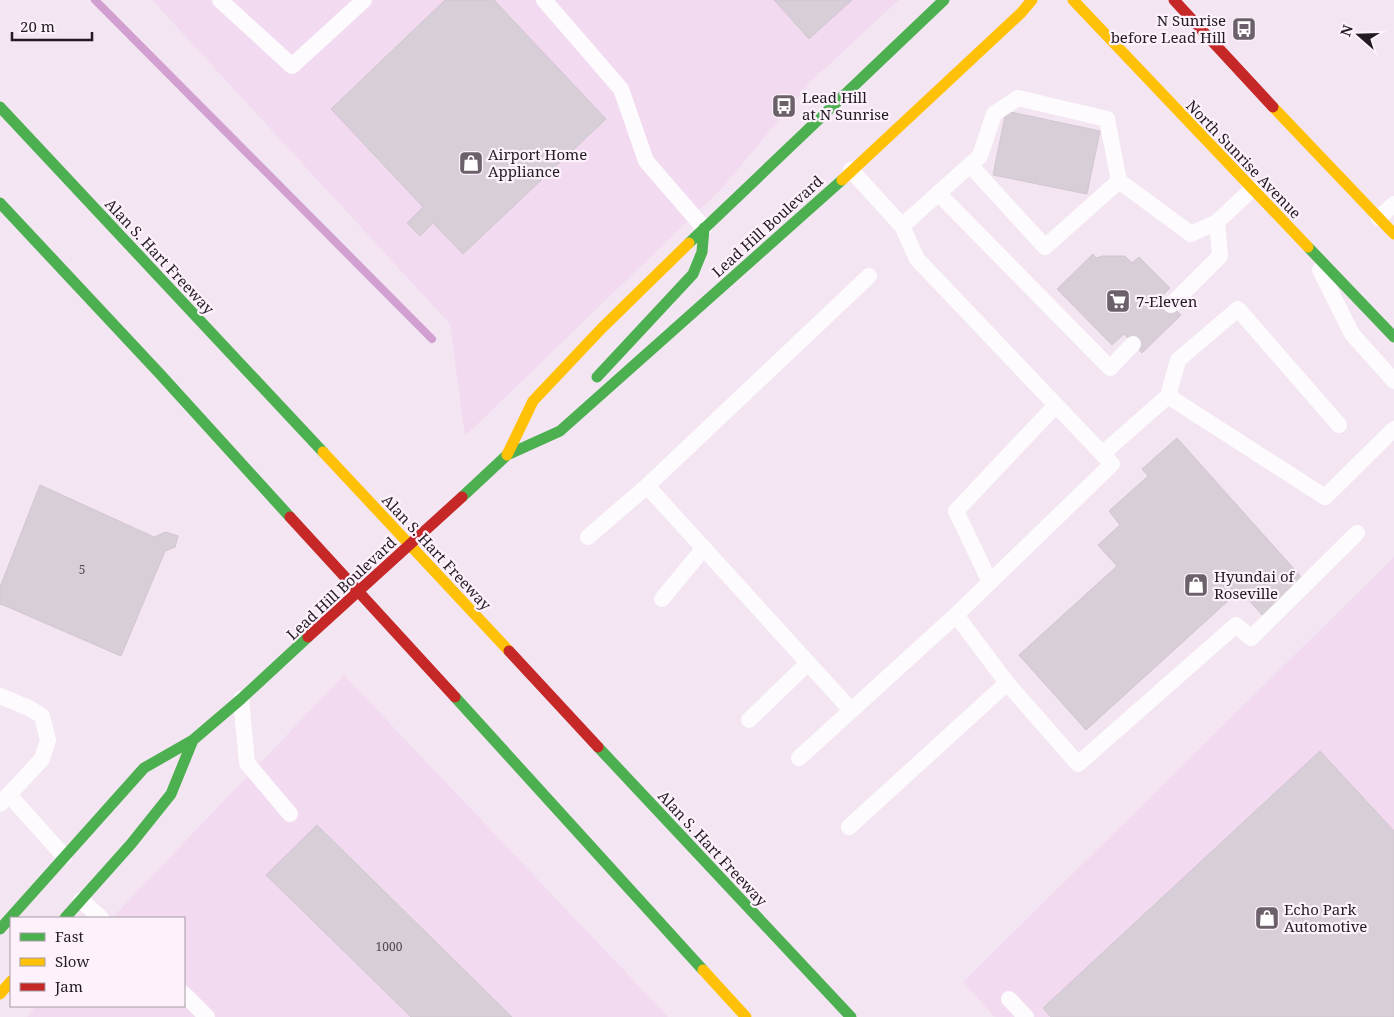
<svg xmlns="http://www.w3.org/2000/svg" width="1394" height="1017" font-family="'Noto Serif',serif">
  <style>
    .built { fill: #f2daf1 }
    .lines { fill: none; stroke-linecap: round; stroke-linejoin: round }
    .stream { stroke: #d1a0d1; stroke-width: 8 }
    .building { fill: #d8ced8; stroke: #d1c6d0 }
    .lane { stroke: #fdfbfd; stroke-width: 16 }
    .fast { stroke: #4caf50; stroke-width: 11 }
    .slow { stroke: #ffc107; stroke-width: 11 }
    .jam { stroke: #c62828; stroke-width: 11 }
    .labels { text-anchor: middle; dominant-baseline: central; stroke-width: 4.5; stroke-linejoin: round; paint-order: stroke }
    .number-label { font-size: 12px; fill: #524952 }
    .poi-label { font-size: 15px; fill: #231a23; stroke: #fdf2fc; text-anchor: start }
    .street-label { font-size: 15px; fill: #231a23; stroke: #fdf2fc }
  </style>
  <rect width="100%" height="100%" fill="#f3e5f2"/>
  <path class="built" d="M152,0H899L811,81L723,187L465,436L450,324Z
    M1394,557V1017H995L963,982Z
    M344,675L668,1017H27L36,1006H184V918H112Z"/>
  <g class="lines">
    <path class="stream" d="M95,0L432,339"/>
  </g>
  <path class="building" d="M445,0H494L606,119L463,254L433,223L420,236L407,223L423,207L331,109Z
    M774,0H852L809,39Z
    M1006,111L1100,131L1087,194L993,175Z
    M1093,254L1096,258L1103,256H1125L1132,263L1139,257L1170,288L1162,296L1181,315L1142,353L1124,334L1112,345L1057,289Z
    M1177,438L1303,579L1263,616L1240,590L1086,730L1019,655L1117,566L1098,545L1120,525L1109,511L1148,476L1142,469Z
    M40,485L154,537L166,532L178,536L175,547L165,551L121,656L1,604L0,605V587Z
    M1320,751L1394,831V1017H1051L1043,1008Z
    M317,825L512,1017H411L266,875Z"/>
  <g class="lines">
    <path class="lane" d="M220,0L292,66L364,0
      M544,0L621,89L646,161L704,228
      M970,165L1045,247L1119,181
      M851,170L902,226L917,259L1112,464L990,582
      M938,193L1110,368L1133,344
      M1379,218L1394,204
      M902,226L980,156L994,114L1018,98L1107,119L1119,181L1191,234L1217,222L1252,189
      M1320,270L1352,334L1394,381
      M1171,305L1220,256L1217,222
      M1168,396L1325,497L1394,429
      M1102,454L1168,396L1178,360L1238,309L1339,425
      M588,537L647,486
      M662,599L704,548
      M956,615L990,582L956,511L1056,405
      M0,696L29,708L42,716L48,740L42,759L0,804
      M241,699L247,763L290,814
      M851,710L647,486L869,276
      M749,720L808,663
      M799,758L956,615L1007,683
      M10,796L64,856
      M849,827L1007,683L1078,764L1236,625L1251,638L1357,533
      M81,900L101,918
      M184,994L207,1017
      M1009,999L1026,1017"/>
    <path class="fast" d="M0,107L323,452
      M0,203L160,374L290,517
      M689,243L944,0
      M1308,247L1394,337
      M597,377L693,274L702,252L704,228
      M462,497L507,455L560,431L842,180
      M455,697L703,970
      M598,747L851,1017
      M65,918L131,844L171,794L193,740
      M0,929L144,768L193,740L241,699L308,637"/>
    <path class="slow" d="M1073,0L1308,247
      M1273,107L1394,234
      M842,180L1021,13L1032,0
      M323,452L509,651
      M507,455L533,401L602,328L689,243
      M703,970L746,1017
      M0,994L11,981"/>
    <path class="jam" d="M1174,0L1273,107
      M290,517L455,697
      M308,637L462,497
      M509,651L598,747"/>
  </g>
  <defs>
    <symbol id="bus-square" viewBox="-11 -11 22 22"><rect x="-9" y="-9" width="18" height="18" rx="4" fill="#6c616b" stroke="#fdf2fc"/><path d="M-5-6H5V4H4V6H2V4H-2V6H-4V4H-5ZM-3.5-4V0h7V-4ZM-3.5 1.2v1.5H-2V1.2ZM2 1.2v1.5H3.5V1.2Z" fill="#fff"/></symbol>
    <symbol id="shop-square" viewBox="-11 -11 22 22"><rect x="-9" y="-9" width="18" height="18" rx="4" fill="#6c616b" stroke="#fdf2fc"/><path d="M-5-2.5h2.3a2.7 3.5 0 0 1 5.4 0H5L5.5 6h-11ZM-1.5-2.5h3a1.5 2.3 0 0 0-3 0Z" fill="#fff"/></symbol>
    <symbol id="supermarket-square" viewBox="-11 -11 22 22"><rect x="-9" y="-9" width="18" height="18" rx="4" fill="#6c616b" stroke="#fdf2fc"/><path d="M-6-5.5h2.5l.6 2H6L4.5 2H-2.5L-4.4-4H-6ZM-1.5 3.2a1.3 1.3 0 1 0 .1 0ZM3 3.2a1.3 1.3 0 1 0 .1 0Z" fill="#fff"/></symbol>
  </defs>
  <g fill-rule="evenodd">
    <use href="#bus-square" x="1230" y="15" width="28" height="28"/>
    <use href="#bus-square" x="770" y="92" width="28" height="28"/>
    <use href="#shop-square" x="457" y="149" width="28" height="28"/>
    <use href="#supermarket-square" x="1104" y="287" width="28" height="28"/>
    <use href="#shop-square" x="1182" y="571" width="28" height="28"/>
    <use href="#shop-square" x="1253" y="904" width="28" height="28"/>
  </g>
  <g class="labels">
    <g class="number-label">
      <text x="82" y="569">5</text>
      <text x="389" y="946">1000</text>
    </g>
    <g class="poi-label">
      <text x="1226" y="20" text-anchor="end">N Sunrise<tspan x="1226" dy="17">before Lead Hill</tspan></text>
      <text x="802" y="97">Lead Hill<tspan x="802" dy="17">at N Sunrise</tspan></text>
      <text x="488" y="154">Airport Home<tspan x="488" dy="17">Appliance</tspan></text>
      <text x="1136" y="301">7-Eleven</text>
      <text x="1214" y="576">Hyundai of<tspan x="1214" dy="17">Roseville</tspan></text>
      <text x="1284" y="909">Echo Park<tspan x="1284" dy="17">Automotive</tspan></text>
    </g>
    <g class="street-label">
      <text transform="translate(1244 159) rotate(46)">North Sunrise Avenue</text>
      <text transform="translate(767 226) rotate(-42)">Lead Hill Boulevard</text>
      <text transform="translate(160 256) rotate(47)">Alan S. Hart Freeway</text>
      <text transform="translate(437 552) rotate(47)">Alan S. Hart Freeway</text>
      <text transform="translate(341 588) rotate(-43)">Lead Hill Boulevard</text>
      <text transform="translate(713 848) rotate(47)">Alan S. Hart Freeway</text>
    </g>
  </g>
  <rect x="10" y="917" width="175" height="90" fill="#fdf2fc" stroke="#a69ca5"/>
  <rect x="20" y="933" width="25" height="8" fill="#4caf50" stroke="#a69ca5"/>
  <text x="55" y="942" font-size="15" fill="#231a23">Fast</text>
  <rect x="20" y="958" width="25" height="8" fill="#ffc107" stroke="#a69ca5"/>
  <text x="55" y="967" font-size="15" fill="#231a23">Slow</text>
  <rect x="20" y="983" width="25" height="8" fill="#c62828" stroke="#a69ca5"/>
  <text x="55" y="992" font-size="15" fill="#231a23">Jam</text>
  <g transform="translate(1359 35) rotate(290)" stroke="#fdf2fc" stroke-width="4" paint-order="stroke">
  <path d="M0-4L9 19L0 12L-9 19Z" fill="#231a23"/>
  <text y="-8" font-size="14" font-weight="bold" text-anchor="middle" fill="#231a23">N</text>
  </g>
  <path d="M12 32v8h80v-8" fill="none" stroke="#231a23" stroke-width="2.5"/>
  <text x="20" y="32" font-size="15" fill="#231a23" stroke="#fdf2fc" stroke-width="4" paint-order="stroke">20 m</text>
</svg>
